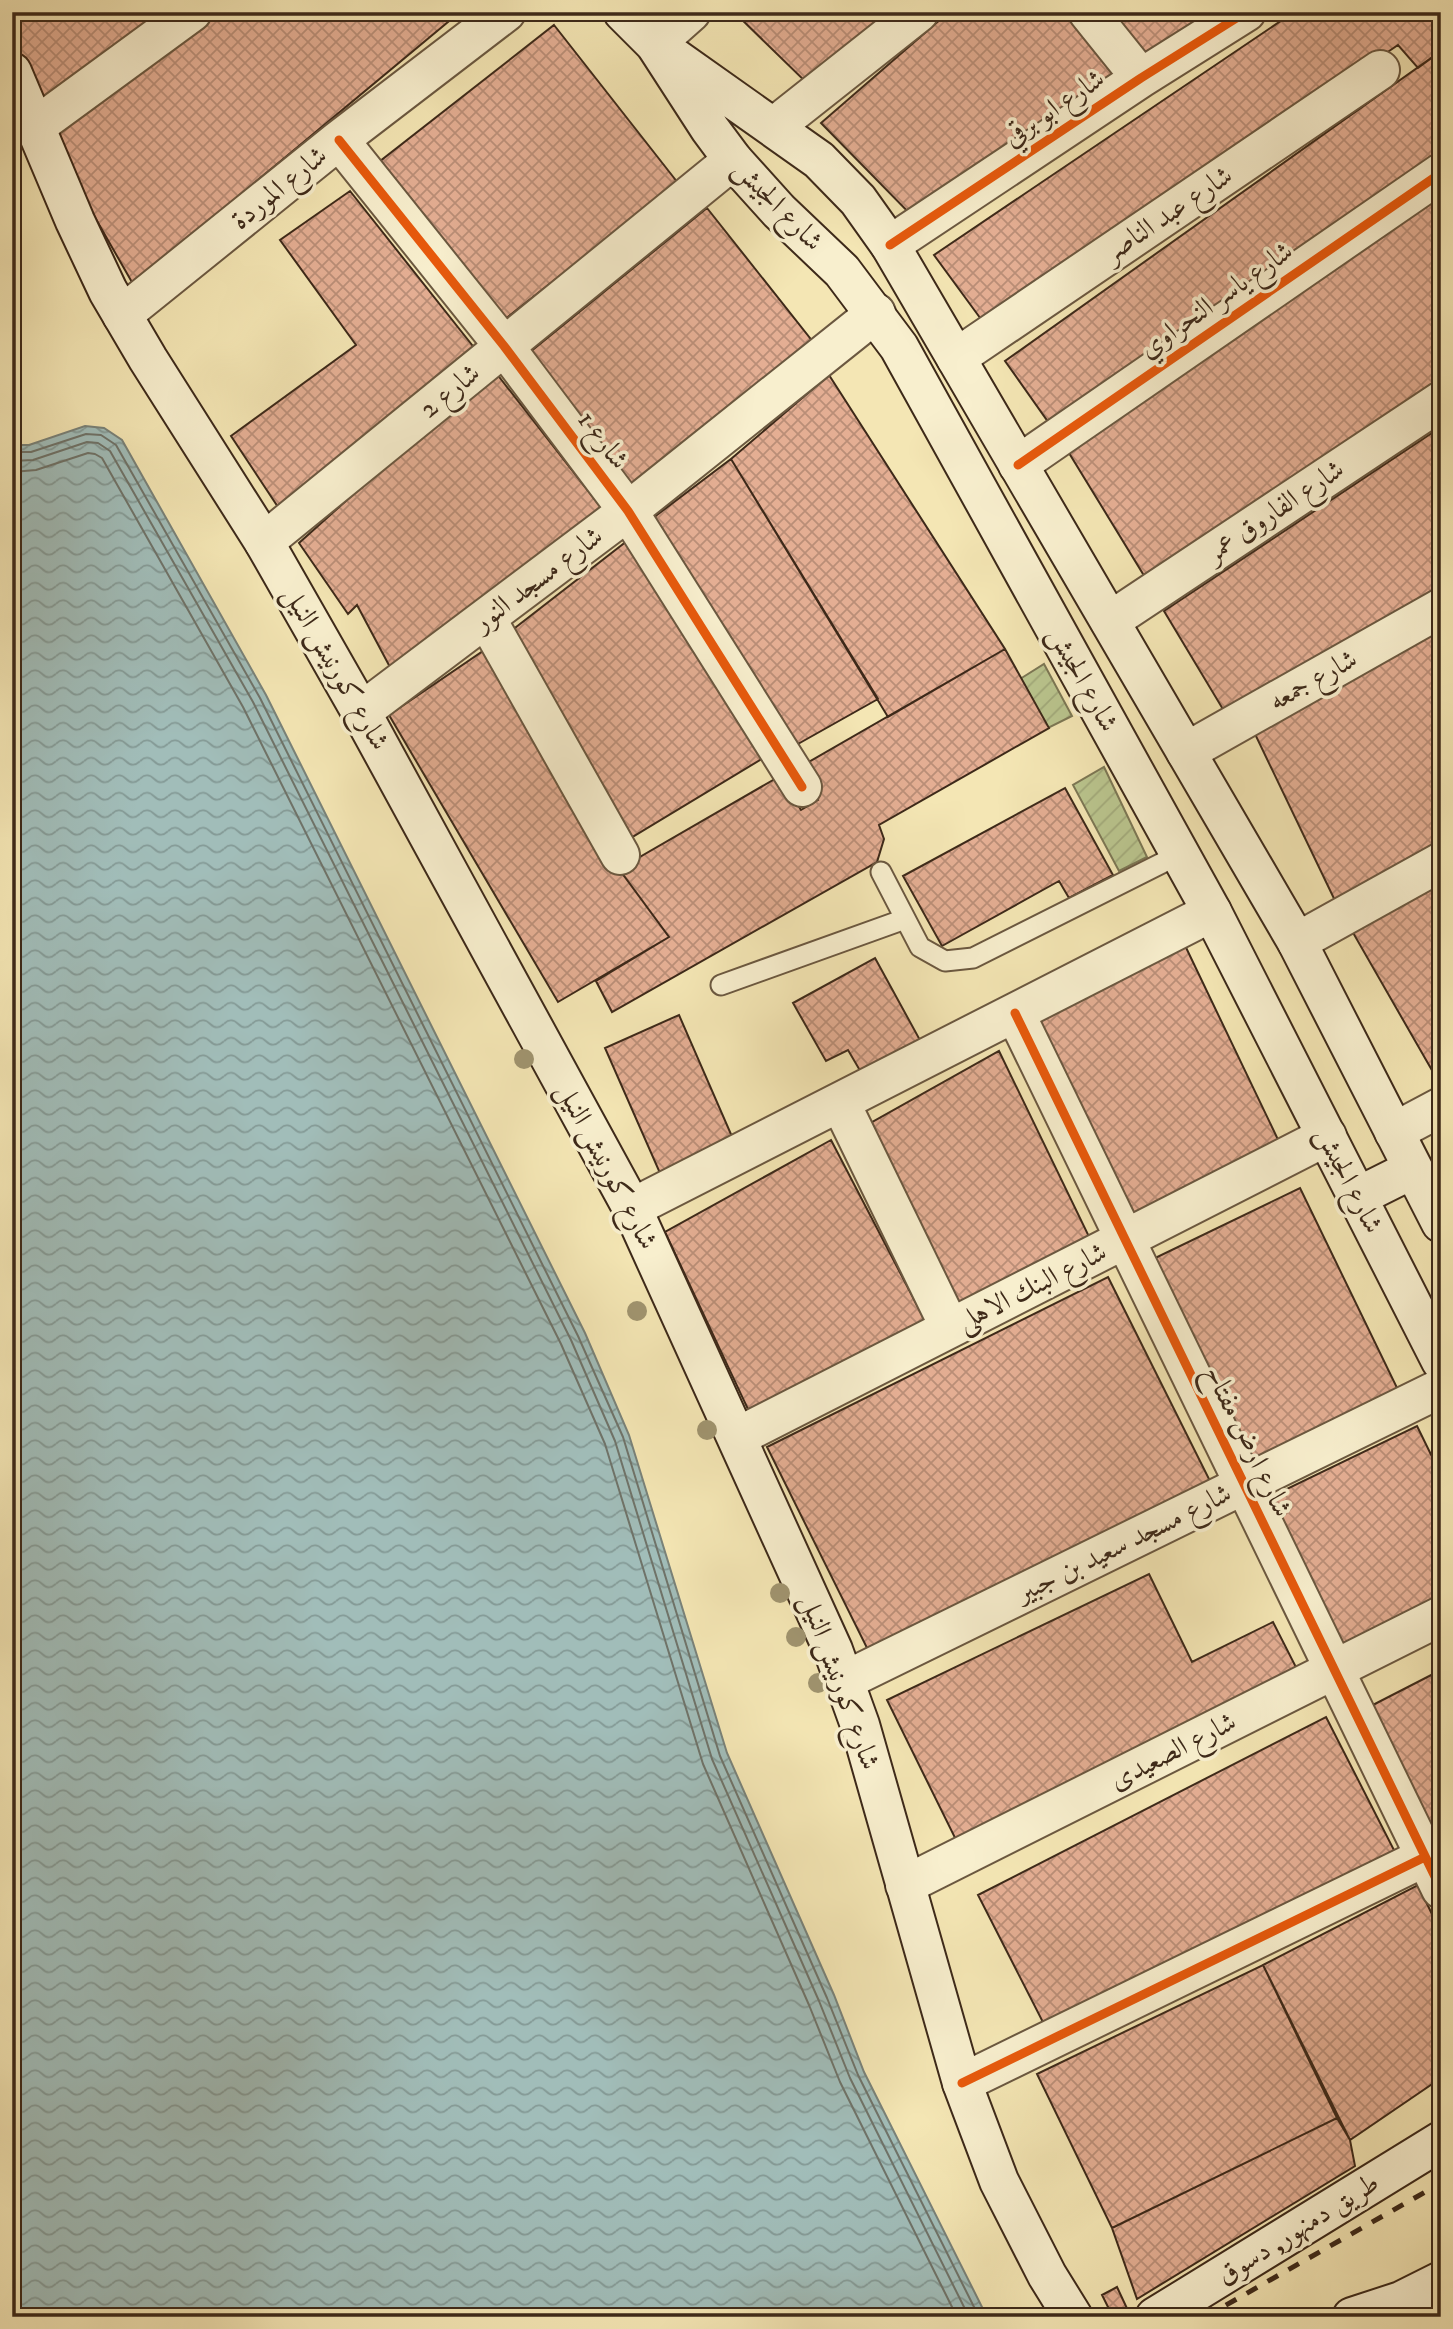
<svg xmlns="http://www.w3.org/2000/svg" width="1453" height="2329" font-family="'IM FELL DW Pica',Amiri,serif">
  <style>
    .garden { fill: url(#garden-furrows); stroke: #7c7754; stroke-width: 2 }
    .water { fill: url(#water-waves); stroke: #798279; stroke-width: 2 }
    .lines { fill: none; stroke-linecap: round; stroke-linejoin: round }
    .shore { stroke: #6f7369; stroke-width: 2 }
    .building { fill: url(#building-cross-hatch); stroke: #3d2919; stroke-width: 2 }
    .lane-casing { stroke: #6b5840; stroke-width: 23 }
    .street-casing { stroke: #6b5840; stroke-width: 42 }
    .secondary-casing { stroke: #3d2919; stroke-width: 42 }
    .lane { stroke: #f8efce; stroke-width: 19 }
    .street { stroke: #f8efce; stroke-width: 38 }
    .secondary { stroke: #f8efce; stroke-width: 38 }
    .rail { stroke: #3d2919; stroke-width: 5; stroke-dasharray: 12 12; stroke-linecap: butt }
    .cycleway-casing { stroke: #f8efce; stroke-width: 13 }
    .cycleway { stroke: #e8590c; stroke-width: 9 }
    .tree { fill: #a0946f }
    .labels { text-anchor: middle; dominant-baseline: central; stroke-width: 7; stroke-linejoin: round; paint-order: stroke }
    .street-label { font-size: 28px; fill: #3d2919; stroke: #f8efce }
  </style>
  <defs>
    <pattern id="garden-furrows" width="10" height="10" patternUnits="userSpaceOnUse" patternTransform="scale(1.75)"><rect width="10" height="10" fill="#bac58e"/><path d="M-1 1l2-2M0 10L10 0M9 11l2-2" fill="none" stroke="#a1a97a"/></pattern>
    <pattern id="water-waves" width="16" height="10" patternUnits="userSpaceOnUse" patternTransform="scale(1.75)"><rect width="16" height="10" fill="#a1bdb9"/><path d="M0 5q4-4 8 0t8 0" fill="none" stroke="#849a96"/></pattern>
    <pattern id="building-cross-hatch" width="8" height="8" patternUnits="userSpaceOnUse" patternTransform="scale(1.75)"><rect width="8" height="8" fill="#e4ae93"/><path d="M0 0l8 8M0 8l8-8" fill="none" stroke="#ba8e77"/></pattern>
  </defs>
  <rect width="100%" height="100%" fill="#f4e6b4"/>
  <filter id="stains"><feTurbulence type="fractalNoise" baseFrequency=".00286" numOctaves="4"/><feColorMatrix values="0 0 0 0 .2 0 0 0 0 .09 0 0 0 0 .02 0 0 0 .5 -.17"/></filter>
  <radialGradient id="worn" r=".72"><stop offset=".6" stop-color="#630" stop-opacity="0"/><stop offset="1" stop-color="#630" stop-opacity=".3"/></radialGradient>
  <path class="garden" d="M1044,664L1072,716L1046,729L1020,679Z
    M1104,767L1147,857L1119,871L1073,785Z"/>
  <path class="water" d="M85,426L104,428L122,440L266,695L585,1333L629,1435L727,1753L834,1995L864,2072L987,2317H12V445H29Z"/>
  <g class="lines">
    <path class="shore" d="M12,452H31L86,434L101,435L116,445L260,698L578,1336L623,1437L720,1756L827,1998L858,2075L979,2317
      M12,461L33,460L87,442L98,443L110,451L253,702L571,1340L615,1441L712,1759L819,2001L850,2078L969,2317
      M12,472L36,470L88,453L95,454L102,458L243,707L561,1344L605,1444L703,1764L809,2005L840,2082L957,2317"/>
  </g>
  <path class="building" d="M12,12H162L39,108L12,44Z
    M208,12H460L133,284L45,130Z
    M734,12H908L813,89Z
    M949,12H1063L1116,77L918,222L821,123Z
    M1097,12H1238L1143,68Z
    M1294,12H1441V51L1418,68L1398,45L986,326L934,255Z
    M554,25L678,183L495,327L370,169Z
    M1441,51V161L1056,433L1005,361Z
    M350,191L476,350L278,507L231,436L356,345L280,240Z
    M1441,196V391L1151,587L1069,453Z
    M707,208L821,352L630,492L524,357Z
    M493,369L607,515L391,669L357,605L348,614L299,543Z
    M829,375L1005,649L888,717L731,459Z
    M1441,427V599L1230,721L1164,611Z
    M731,459L878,699L789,749L641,527Z
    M627,541L765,757L629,839L511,631Z
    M1441,624V853L1340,911L1254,732Z
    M486,649L619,869L669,937L558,1002L389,715Z
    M1005,649L1049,728L879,825L884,839L877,862L612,1012L596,981L669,937L619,869L780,776L801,810L818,800L800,767Z
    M1065,788L1113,875L1069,898L1059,881L942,946L903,876Z
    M1441,883V1086L1352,931Z
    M1180,935L1283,1150L1130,1230L1026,1018Z
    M875,958L921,1042L862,1074L848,1050L826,1061L793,1003Z
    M679,1015L737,1148L663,1180L605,1048Z
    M999,1051L1095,1249L958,1316L867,1125Z
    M831,1140L931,1332L753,1420L665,1232Z
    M1300,1188L1400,1394L1251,1466L1151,1260Z
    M1108,1277L1212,1485L870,1654L767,1447Z
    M1417,1426L1441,1475V1599L1339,1648L1266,1499Z
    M1149,1574L1192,1662L1273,1622L1303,1681L961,1850L887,1700Z
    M1441,1670V1857L1365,1709Z
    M1326,1717L1397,1856L1049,2034L978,1895Z
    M1418,1885L1441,1933V2078L1350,2140L1263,1965Z
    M1263,1965L1337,2118L1112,2228L1037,2074Z
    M1337,2118L1350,2140L1355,2166L1137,2299L1112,2228Z
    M1117,2287L1131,2317H1113L1102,2295Z"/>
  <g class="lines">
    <defs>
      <path id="lane" d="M881,872L920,947L945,961L973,958L1180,854
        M721,985L905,919"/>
      <path id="street" d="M1088,12L1141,78
        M655,44L691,12
        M775,126L919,12
        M35,127L192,12
        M339,140L504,346L628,511L802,787
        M890,245L1141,78L1246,12
        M122,315L339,140L506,12
        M956,358L1380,70
        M1018,465L1441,173
        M264,542L733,160
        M486,618L620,855
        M1110,621L1441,401
        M361,712L628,511L876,313
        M1186,752L1441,608
        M1297,942L1441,862
        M1015,1013L1441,1889
        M840,1102L950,1328
        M1394,1132L1441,1107
        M632,1208L1212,912
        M737,1437L1327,1136
        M844,1681L1441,1388
        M905,1885L1441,1616
        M962,2083L1425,1857"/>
      <path id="secondary" d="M623,12L655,44L819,160L858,200L890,245L1297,942L1441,1223
        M655,44L710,129L733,160L779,211L842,271L899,347L1212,912L1441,1361
        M12,72L75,221L108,291L148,359L264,542L361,712L632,1208L833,1650L860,1725L962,2083L999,2181L1047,2275L1073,2317
        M1357,1197L1413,1169
        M1155,2317L1441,2141
        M1352,2317L1401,2301L1441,2281"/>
    </defs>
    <use href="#lane" class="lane-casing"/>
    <use href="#street" class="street-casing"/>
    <use href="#secondary" class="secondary-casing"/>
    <use href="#lane" class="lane"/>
    <use href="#street" class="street"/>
    <use href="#secondary" class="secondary"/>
    <path class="rail" d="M1205,2317L1441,2183"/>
    <defs>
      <path id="cycleway" d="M339,140L504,346L628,511L802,787
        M890,245L1141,78L1246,12
        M1018,465L1441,173
        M1015,1013L1441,1889
        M962,2083L1425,1857"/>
    </defs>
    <use href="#cycleway" class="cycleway-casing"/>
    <use href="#cycleway" class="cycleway"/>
  </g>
  <g class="tree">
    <circle cx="524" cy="1059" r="10"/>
    <circle cx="637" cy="1311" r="10"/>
    <circle cx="707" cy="1430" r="10"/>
    <circle cx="780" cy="1593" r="10"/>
    <circle cx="796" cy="1637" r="10"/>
    <circle cx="818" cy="1683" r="10"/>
  </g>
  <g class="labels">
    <g class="street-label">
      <text transform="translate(1054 108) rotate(-34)">شارع ابو برقي</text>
      <text transform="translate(279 188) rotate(-39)">شارع الموردة</text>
      <text transform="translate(778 205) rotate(46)">شارع الجيش</text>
      <text transform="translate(1168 214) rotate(-34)">شارع عبد الناصر</text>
      <text transform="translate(1216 300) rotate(-35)">شارع ياسر النحراوي</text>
      <text transform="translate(450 391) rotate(-39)">شارع 2</text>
      <text transform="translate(603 440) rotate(53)">شارع 1</text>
      <text transform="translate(1275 511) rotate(-34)">شارع الفاروق عمر</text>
      <text transform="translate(538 579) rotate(-37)">شارع مسجد النور</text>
      <text transform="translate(336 668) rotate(60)">شارع كورنيش النيل</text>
      <text transform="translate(1083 679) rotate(61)">شارع الجيش</text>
      <text transform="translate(1313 680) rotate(-29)">شارع جمعه</text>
      <text transform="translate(607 1166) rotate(62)">شارع كورنيش النيل</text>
      <text transform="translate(1349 1180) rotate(63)">شارع الجيش</text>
      <text transform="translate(1032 1287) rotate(-27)">شارع البنك الاهلى</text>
      <text transform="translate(1248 1441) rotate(64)">شارع ارض مفتاح</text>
      <text transform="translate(1124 1543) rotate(-26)">شارع مسجد سعيد بن جبير</text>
      <text transform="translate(840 1682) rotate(70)">شارع كورنيش النيل</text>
      <text transform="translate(1173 1751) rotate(-27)">شارع الصعيدى</text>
      <text transform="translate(1298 2229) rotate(-32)">طريق دمنهور, دسوق</text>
    </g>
  </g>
  <rect width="1453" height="2329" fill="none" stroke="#f4e6b4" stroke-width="42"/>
  <rect x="14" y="14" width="1425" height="2301" fill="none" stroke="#3d2919" stroke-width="3.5"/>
  <rect x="21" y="21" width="1411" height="2287" fill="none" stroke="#3d2919" stroke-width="2"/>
  <rect width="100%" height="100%" filter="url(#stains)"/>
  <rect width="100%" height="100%" fill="url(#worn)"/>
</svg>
